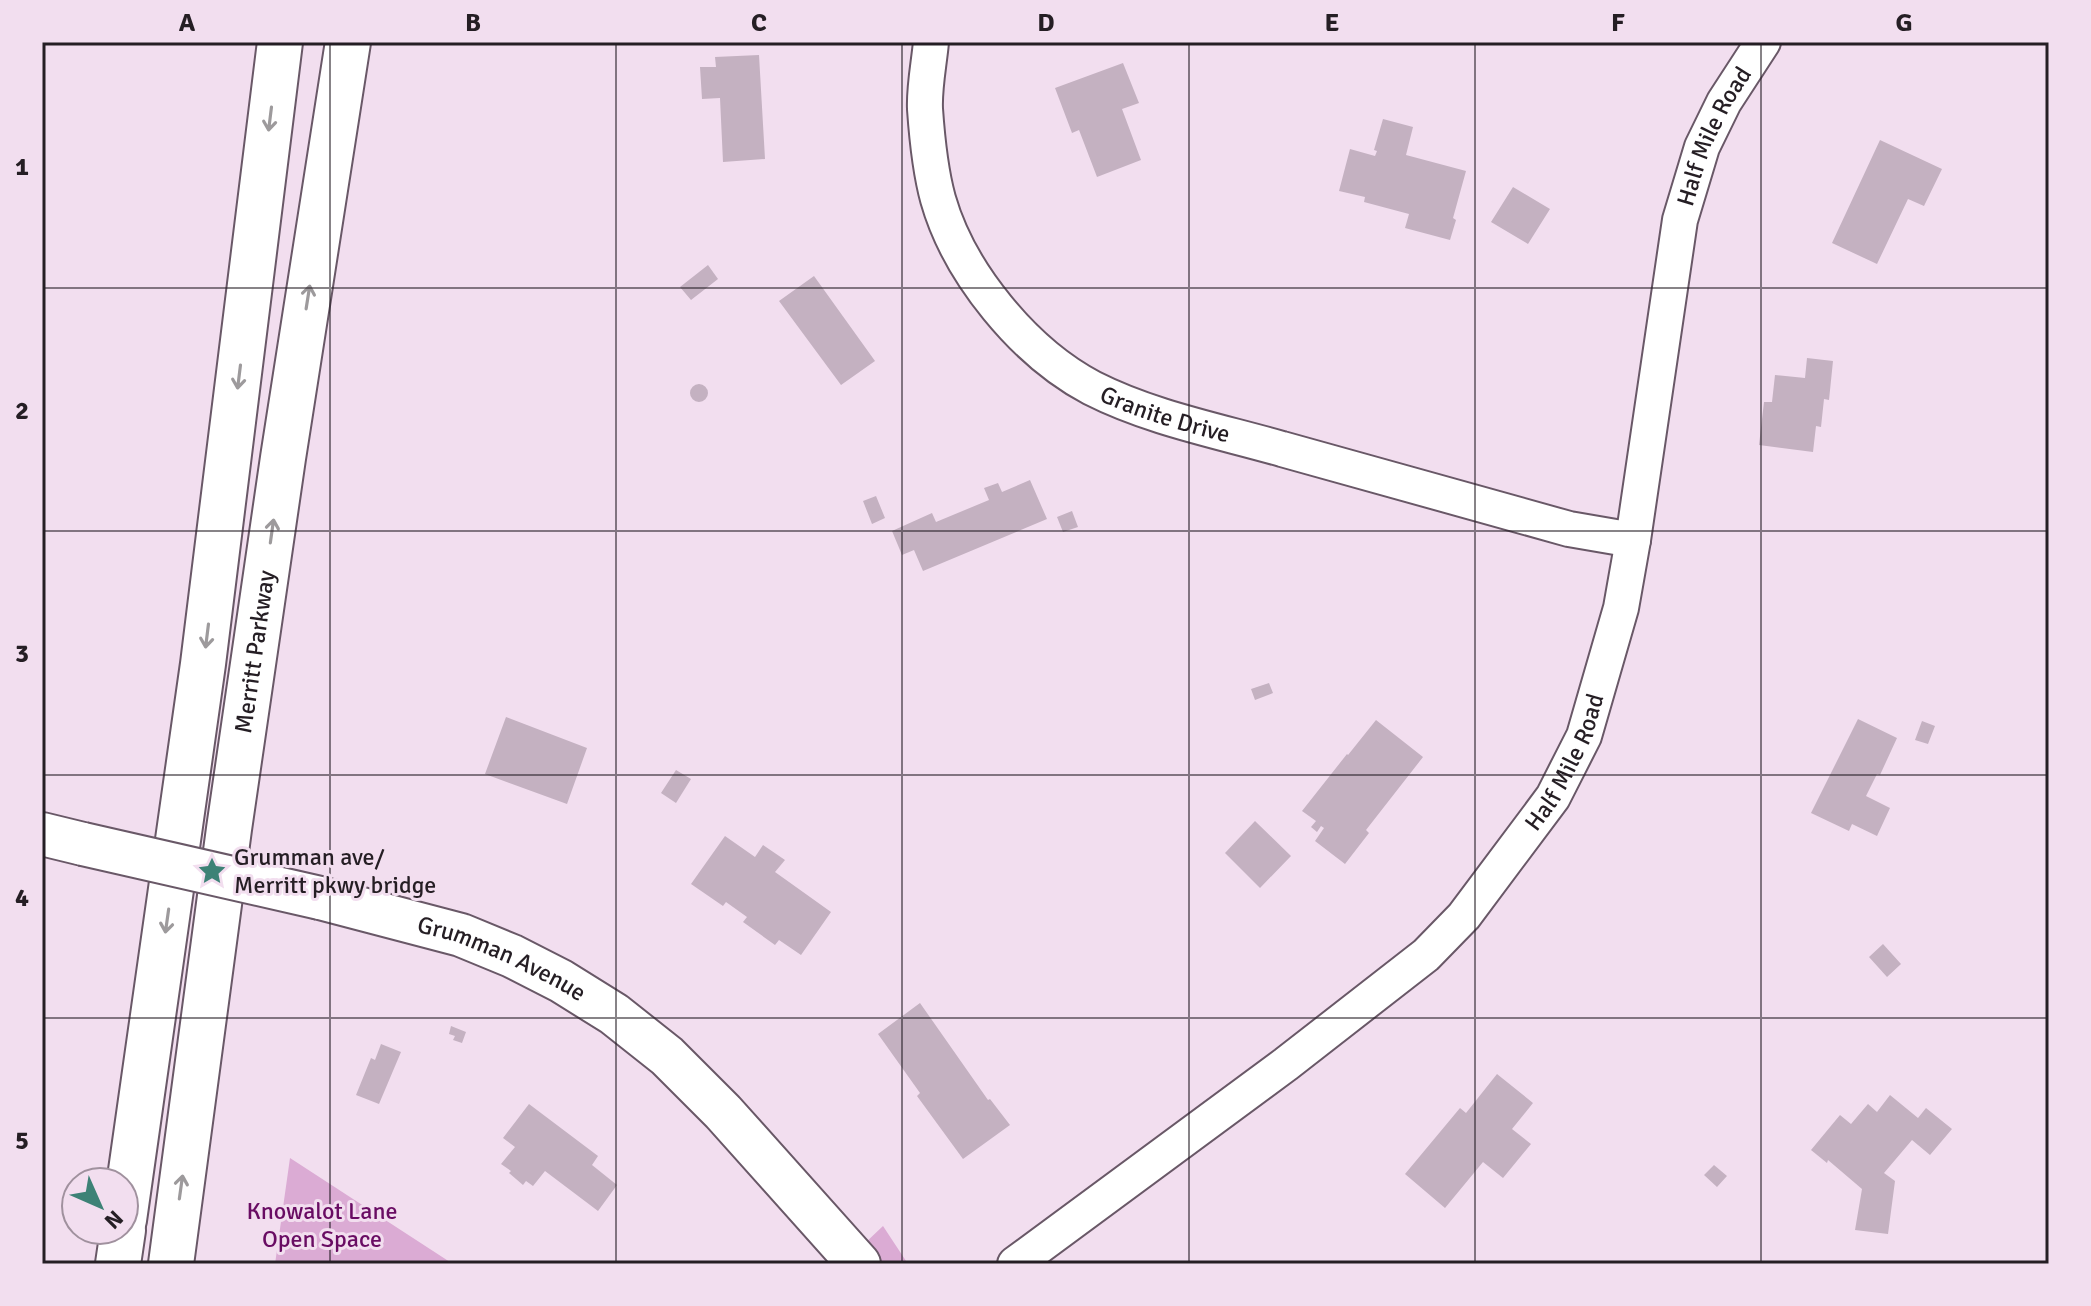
<svg xmlns="http://www.w3.org/2000/svg" width="2091" height="1306" font-family="Signika,sans-serif">
  <style>
    .green { fill: #dbabd4 }
    .building { fill: #c4b1c1 }
    .lines { fill: none; stroke-linecap: round; stroke-linejoin: round }
    .minor-casing { stroke: #695867; stroke-width: 38 }
    .tertiary-casing { stroke: #695867; stroke-width: 46 }
    .motorway-casing { stroke: #695867; stroke-width: 48 }
    .minor { stroke: #fff; stroke-width: 34 }
    .tertiary { stroke: #fff; stroke-width: 42 }
    .motorway { stroke: #fff; stroke-width: 44 }
    .tertiary-bridge-casing { stroke: #695867; stroke-width: 46; stroke-linecap: butt }
    .tertiary-bridge { stroke: #fff; stroke-width: 42 }
    .oneway { stroke: #9d9a9c }
    .grid { fill: none; stroke: #251e24; stroke-width: 2; stroke-opacity: 0.55 }
    .labels { text-anchor: middle; dominant-baseline: central; stroke-width: 6; stroke-linejoin: round; paint-order: stroke }
    .street-label { font-size: 24px; fill: #251e24; stroke: #f2deef }
    .poi-label { font-size: 24px; fill: #251e24; stroke: #f2deef; text-anchor: start }
    .park-label { font-size: 24px; fill: #690c63; stroke: #f2deef }
    .neatline { fill: none; stroke: #251e24; stroke-width: 3 }
    .grid-label { font-size: 26px; text-anchor: middle; font-weight: bold; fill: #251e24 }
  </style>
  <rect width="100%" height="100%" fill="#f2deef"/>
  <path class="green" d="M290,1158L453,1264H275Z
    M883,1226L908,1264H843Z"/>
  <path class="building" d="M759,55L765,159L723,162L720,98L702,99L700,67H716L715,57Z
    M1123,63L1139,103L1122,109L1141,160L1097,177L1079,130L1072,133L1055,88Z
    M1383,119L1413,127L1406,155L1466,171L1453,218L1456,220L1450,240L1405,228L1409,214L1364,202L1365,197L1339,191L1350,149L1375,156L1377,151L1374,150Z
    M1880,140L1942,169L1924,206L1908,199L1877,264L1832,243Z
    M1513,187L1550,209L1528,244L1491,222Z
    M708,265L718,279L691,300L680,287Z
    M814,276L875,361L841,385L779,301Z
    M1807,358L1833,361L1829,400L1824,399L1821,427L1816,426L1813,452L1759,445L1764,402H1772L1775,375L1805,378Z
    M690 393a9 9 0 1 1 18 0a9 9 0 1 1-18 0Z
    M1030,480L1047,519L923,571L914,550L902,555L892,531L932,513L936,522L989,500L984,488L998,483L1002,492Z
    M876,496L885,518L872,524L863,501Z
    M1072,511L1078,527L1063,532L1057,517Z
    M1269,683L1273,693L1255,700L1251,689Z
    M506,717L587,748L567,804L485,774Z
    M1858,719L1897,738L1880,775L1877,774L1866,796L1890,808L1877,836L1852,824L1849,831L1811,813Z
    M1376,720L1423,757L1366,830L1369,833L1345,864L1315,841L1324,828L1321,826L1317,832L1311,827L1316,821L1302,811L1347,754L1348,755Z
    M1922,721L1935,726L1928,744L1915,740Z
    M676,770L691,779L676,803L661,793Z
    M1255,821L1291,856L1260,888L1225,853Z
    M725,836L755,857L763,845L785,860L775,872L831,912L801,955L779,940L775,945L743,922L747,917L726,902L723,906L691,884Z
    M1883,944L1901,964L1887,977L1869,957Z
    M920,1003L988,1100L990,1099L1010,1125L963,1159L917,1096L920,1093L878,1034Z
    M451,1026L466,1032L462,1043L453,1040L455,1036L449,1034Z
    M381,1044L401,1052L379,1104L356,1095L371,1058L375,1060Z
    M1497,1074L1533,1103L1512,1129L1531,1144L1503,1178L1483,1162L1445,1208L1405,1174L1460,1108L1466,1113Z
    M1890,1095L1918,1118L1926,1108L1952,1129L1930,1155L1912,1140L1884,1173L1895,1181L1888,1234L1855,1230L1862,1189L1828,1160L1827,1163L1811,1150L1840,1115L1851,1124L1868,1104L1877,1112Z
    M529,1104L598,1156L592,1165L617,1185L598,1211L545,1171L533,1186L526,1181L523,1185L509,1173L511,1171L501,1164L515,1147L503,1138Z
    M1714,1165L1727,1176L1717,1187L1704,1175Z"/>
  <g class="lines">
    <defs>
      <g id="minor">
        <path id="s1" d="M931,42C929,64 924,87 925,109C927,138 930,170 938,199C959,273 1024,352 1092,388C1151,418 1219,431 1282,449C1378,476 1474,503 1569,529L1633,540"/>
        <path id="s2" d="M1015,1264L1286,1064L1426,955L1464,916L1553,797L1584,736L1621,608L1633,540L1680,220L1702,147L1724,102L1763,42"/>
      </g>
      <g id="tertiary">
        <path d="M42,834L83,844"/>
        <path id="s3" d="M320,898L461,935L512,956L561,981L614,1014L667,1056L723,1112L859,1264"/>
      </g>
      <g id="motorway">
        <path d="M124,1220L203,664L280,42"/>
        <path d="M118,1264L123,1230"/>
        <path id="s4" d="M171,1264L229,829L283,458L348,42"/>
      </g>
    </defs>
    <use href="#minor" class="minor-casing"/>
    <use href="#tertiary" class="tertiary-casing"/>
    <use href="#motorway" class="motorway-casing"/>
    <use href="#minor" class="minor"/>
    <use href="#tertiary" class="tertiary"/>
    <use href="#motorway" class="motorway"/>
    <defs>
      <path id="tertiary-bridge" d="M83,844L320,898"/>
    </defs>
    <use href="#tertiary-bridge" class="tertiary-bridge-casing"/>
    <use href="#tertiary-bridge" class="tertiary-bridge"/>
  </g>
  <defs><path id="oneway-shaft" d="M-6 0H5M1.5-3L5.5 0L1.5 3" fill="none" stroke-width="1.6" stroke-linecap="round" stroke-linejoin="round" transform="scale(2)"/></defs>
  <g class="oneway">
    <use href="#oneway-shaft" transform="translate(270 119) rotate(97)"/>
    <use href="#oneway-shaft" transform="translate(308 297) rotate(-81)"/>
    <use href="#oneway-shaft" transform="translate(239 377) rotate(97)"/>
    <use href="#oneway-shaft" transform="translate(272 531) rotate(-82)"/>
    <use href="#oneway-shaft" transform="translate(207 636) rotate(97)"/>
    <use href="#oneway-shaft" transform="translate(167 921) rotate(98)"/>
    <use href="#oneway-shaft" transform="translate(181 1187) rotate(-82)"/>
  </g>
  <path class="grid" d="M330,42V1264M616,42V1264M902,42V1264M1189,42V1264M1475,42V1264M1761,42V1264M42,288H2049M42,531H2049M42,775H2049M42,1018H2049"/>
  <defs>
    <symbol id="sight-bare" viewBox="-9 -9 18 18"><path d="M0-6L1.8-2.2L6-1.7L2.9 1.2L3.7 5.4L0 3.3L-3.7 5.4L-2.9 1.2L-6-1.7L-1.8-2.2Z" fill="#3d8276" stroke="#f2deef" stroke-width="2.5" paint-order="stroke"/></symbol>
  </defs>
  <g fill-rule="evenodd">
    <use href="#sight-bare" x="192" y="851" width="40" height="40"/>
  </g>
  <g class="labels">
    <g class="street-label">
      <text stroke="none"><textPath href="#s2" startOffset="1402">Half Mile Road</textPath></text>
      <text stroke="none"><textPath href="#s1" startOffset="486">Granite Drive</textPath></text>
      <text stroke="none"><textPath href="#s4" startOffset="618">Merritt Parkway</textPath></text>
      <text stroke="none"><textPath href="#s2" startOffset="754">Half Mile Road</textPath></text>
      <text stroke="none"><textPath href="#s3" startOffset="192">Grumman Avenue</textPath></text>
    </g>
    <g class="poi-label">
      <text x="234" y="857">Grumman ave/<tspan x="234" dy="28">Merritt pkwy bridge</tspan></text>
    </g>
    <g class="park-label">
      <text x="322" y="1211">Knowalot Lane<tspan x="322" dy="28">Open Space</tspan></text>
    </g>
  </g>
  <rect width="2091" height="1306" fill="none" stroke="#f2deef" stroke-width="88"/>
  <g transform="translate(100 1206) rotate(135)"><circle r="38" fill="#f2deef" stroke="#a0919e" stroke-width="2"/>
  <path d="M0-6L14 30L0 20L-14 30Z" fill="#3d8276"/>
  <text y="-12" font-size="22" font-weight="bold" text-anchor="middle" fill="#251e24">N</text>
  </g>
  <rect x="44" y="44" width="2003" height="1218" class="neatline"/>
  <g class="grid-label">
    <text x="187" y="31">A</text>
    <text x="473" y="31">B</text>
    <text x="759" y="31">C</text>
    <text x="1046" y="31">D</text>
    <text x="1332" y="31">E</text>
    <text x="1618" y="31">F</text>
    <text x="1904" y="31">G</text>
    <text x="22" y="175">1</text>
    <text x="22" y="419">2</text>
    <text x="22" y="662">3</text>
    <text x="22" y="906">4</text>
    <text x="22" y="1149">5</text>
  </g>
</svg>
